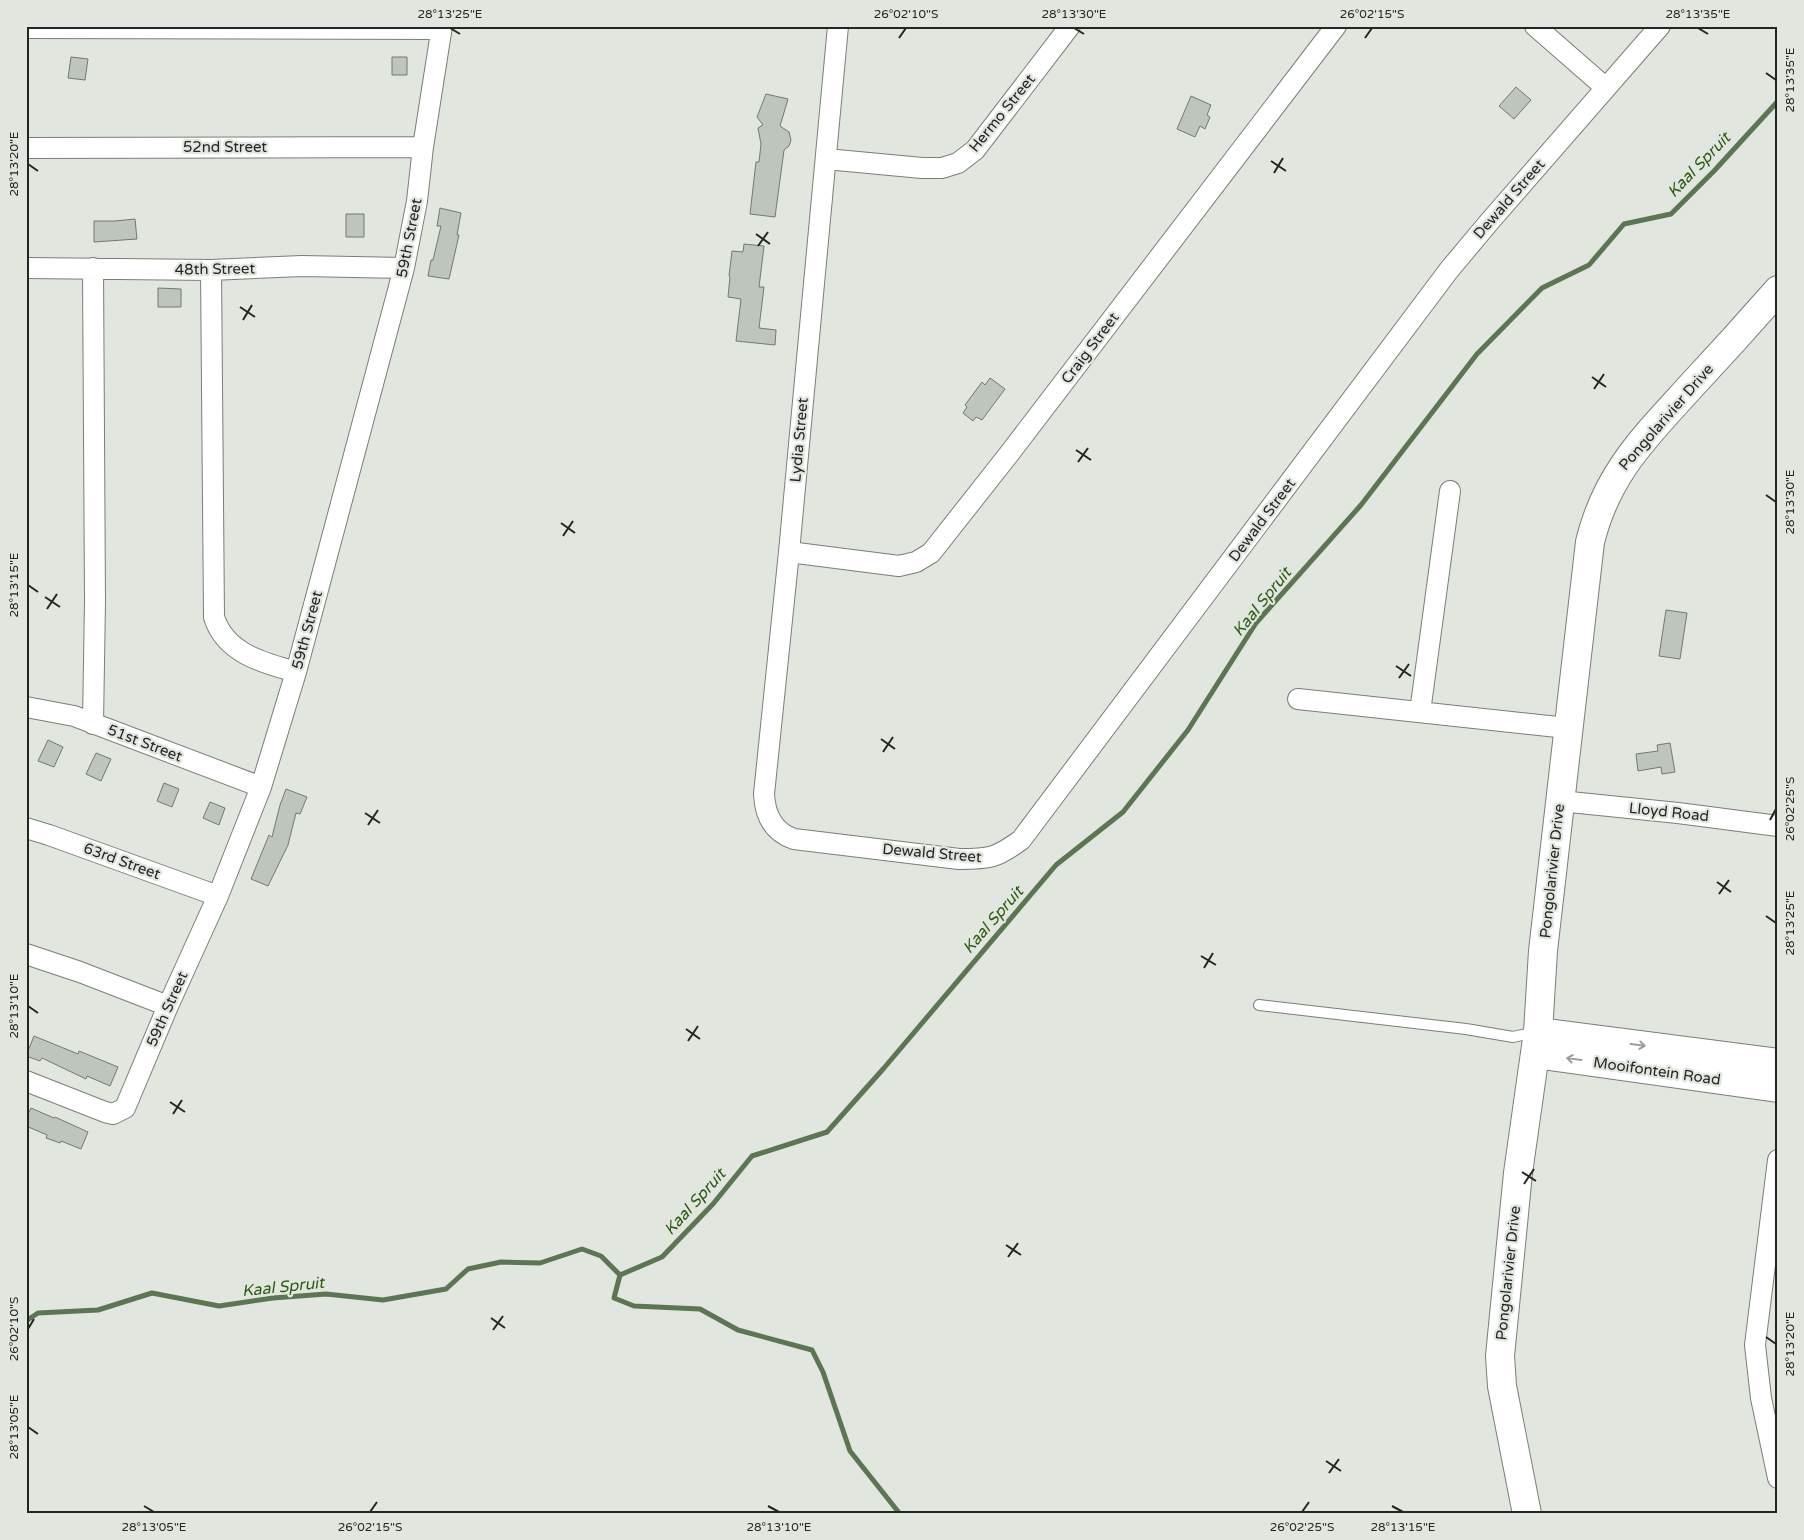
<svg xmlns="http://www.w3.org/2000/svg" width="1804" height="1540" font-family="'Varela Round',sans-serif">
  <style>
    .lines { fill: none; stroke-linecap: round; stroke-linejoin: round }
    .stream { stroke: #5c7652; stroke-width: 5 }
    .building { fill: #bec5bc; stroke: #737871 }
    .lane-casing { stroke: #797f77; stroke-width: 12 }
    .street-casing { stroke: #797f77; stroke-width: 22 }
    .secondary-casing { stroke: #797f77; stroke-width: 30 }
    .lane { stroke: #fff; stroke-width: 10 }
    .street { stroke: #fff; stroke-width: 20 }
    .secondary { stroke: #fff; stroke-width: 28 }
    .oneway { stroke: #9c9d9c }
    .ticks { fill: none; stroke: #232522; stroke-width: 2 }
    .labels { text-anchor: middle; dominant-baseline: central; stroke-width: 4.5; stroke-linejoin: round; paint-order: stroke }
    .street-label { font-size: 15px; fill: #232522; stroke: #e1e7df }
    .water-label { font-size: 16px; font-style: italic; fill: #2b5a12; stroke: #e1e7df }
    .neatline { fill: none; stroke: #232522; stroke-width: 2 }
    .ticks-label { font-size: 12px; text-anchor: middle; fill: #232522 }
  </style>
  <rect width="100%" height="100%" fill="#e1e7df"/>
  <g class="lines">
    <path class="stream" d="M620,1275L662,1257L713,1204L752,1156L827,1132L884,1068L1056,865L1123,812L1188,730L1256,623L1361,505L1477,354L1542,288L1589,265L1624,224L1671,214L1714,171L1778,101
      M620,1275L614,1298L634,1306L700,1309L738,1330L812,1350L823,1372L850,1451L900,1514
      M26,1321L38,1313L98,1310L152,1293L219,1306L273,1298L326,1294L383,1300L446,1289L468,1269L501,1262L540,1263L582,1249L601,1256L620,1275"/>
  </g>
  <path class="building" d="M71,57L88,59L85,80L68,78Z
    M392,57H407V75H392Z
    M1516,87L1531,100L1514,119L1499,106Z
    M766,94L788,99L780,126L789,132L791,140L789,146L784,150L775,217L750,214L756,162H759L761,144L758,128L763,125L757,117Z
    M1191,96L1211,105L1207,115L1210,117L1205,129L1200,126L1195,137L1177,129Z
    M440,208L461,213L457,235H459L449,279L428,276L431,260H433L441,226H437Z
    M346,214H364V237H346Z
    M135,219L137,239L94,242V221H115Z
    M744,244L764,246L759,287H764L759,328L776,330L775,345L736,341L741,299L728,297L730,277L729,276L732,251L743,252Z
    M158,288L181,289V307H158Z
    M990,378L1005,389L982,420L976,417L973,421L963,413L967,407L965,405L982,382L985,385Z
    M1666,610L1687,613L1680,659L1659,656Z
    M48,740L63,747L54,767L38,761Z
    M1670,743L1675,772L1662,774L1661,767L1638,771L1636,754L1658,751L1657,745Z
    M96,753L111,759L101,781L86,774Z
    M164,783L179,789L172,807L157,801Z
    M286,789L307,797L300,814L296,813L288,845L268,886L251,879L269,835L272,837L280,805Z
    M210,802L225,808L219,825L203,818Z
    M34,1036L78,1054L79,1051L118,1067L110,1086L87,1076L86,1079L42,1058L40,1061L26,1056Z
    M31,1108L54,1118L55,1117L88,1132L81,1149L61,1141L60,1143L46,1138L47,1135L26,1126V1118Z"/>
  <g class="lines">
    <defs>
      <path id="lane" d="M1259,1005L1466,1029L1513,1037L1536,1032"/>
      <path id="street" d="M838,26L789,552L764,794C765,815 773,832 794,839L959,859C990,859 996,858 1021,840L1449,270L1490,221L1660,26
        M1535,26L1606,88
        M26,28L441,29
        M26,148L423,147
        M826,159L922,168H942L958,163L975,150L1070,26
        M26,268L211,270L302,266L404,268
        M211,270L214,617C225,653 263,663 296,672
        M789,552L899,566L916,562L931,553L1009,454L1336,26
        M1298,699L1567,728
        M26,707L74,716L261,787
        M1420,712L1450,491
        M93,724L95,601L93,268
        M1560,801L1678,813L1778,826
        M26,828L49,835L218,896
        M26,954L80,972L168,1006
        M26,1081L105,1112L113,1114L125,1108L168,1006L218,896L261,787L296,672L404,268L417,201L423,147L442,26
        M1778,1160L1755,1345L1761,1398L1778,1478"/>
      <path id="secondary" d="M1538,1032L1778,1063
        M1535,1054L1778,1088
        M1527,1514L1502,1386L1500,1356L1518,1173L1538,1032L1543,951L1590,542C1607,472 1647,435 1693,384C1722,353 1750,322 1778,290"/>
    </defs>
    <use href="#lane" class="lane-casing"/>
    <use href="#street" class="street-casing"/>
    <use href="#secondary" class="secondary-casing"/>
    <use href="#lane" class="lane"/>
    <use href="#street" class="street"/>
    <use href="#secondary" class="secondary"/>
  </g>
  <defs><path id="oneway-shaft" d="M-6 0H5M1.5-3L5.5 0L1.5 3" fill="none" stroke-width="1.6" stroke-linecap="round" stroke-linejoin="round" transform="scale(1.25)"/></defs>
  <g class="oneway">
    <use href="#oneway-shaft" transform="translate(1638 1045) rotate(7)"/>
    <use href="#oneway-shaft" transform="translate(1574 1059) rotate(-172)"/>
  </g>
  <path class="ticks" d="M450,28L460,34M1074,28L1084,34M1698,28L1708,34M899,38L906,28M1365,38L1372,28M1766,73L1776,80M1271,161L1286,171M28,164L38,171M1274,173L1283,158M756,234L770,244M758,246L768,232M240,307L255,317M243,320L252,305M1592,377L1606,387M1594,389L1604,374M1076,450L1091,460M1078,462L1088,448M1766,495L1776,502M561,523L575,533M563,536L573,521M28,585L38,592M45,597L60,607M47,609L57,594M1396,666L1411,676M1399,678L1409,664M881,739L895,749M883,752L893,737M365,813L380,823M1770,820L1776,809M368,825L378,810M1717,882L1731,892M1719,894L1729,880M1766,916L1776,923M1201,956L1216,965M1204,968L1213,953M28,1006L38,1013M686,1029L700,1039M688,1041L698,1026M170,1102L185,1112M173,1114L182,1100M1522,1172L1536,1181M1524,1184L1534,1169M1006,1245L1021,1255M1008,1257L1018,1243M491,1318L505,1328M28,1329L34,1319M493,1330L503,1316M1766,1337L1776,1344M28,1427L38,1434M1326,1461L1341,1471M1329,1473L1339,1459M144,1506L154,1512M768,1506L779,1512M1392,1506L1403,1512M370,1512L377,1502M1302,1512L1309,1502"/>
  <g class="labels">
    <g class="street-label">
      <text transform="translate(1002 113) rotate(-51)">Hermo Street</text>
      <text x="225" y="147">52nd Street</text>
      <text transform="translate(1509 199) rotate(-49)">Dewald Street</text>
      <text transform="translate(409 238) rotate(-79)">59th Street</text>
      <text transform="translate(215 269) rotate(-1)">48th Street</text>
      <text transform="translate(1090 348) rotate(-53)">Craig Street</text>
      <text transform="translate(1666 417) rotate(-49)">Pongolarivier Drive</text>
      <text transform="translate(799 440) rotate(-85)">Lydia Street</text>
      <text transform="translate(1262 520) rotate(-53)">Dewald Street</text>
      <text transform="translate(307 630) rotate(-75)">59th Street</text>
      <text transform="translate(145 743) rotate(21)">51st Street</text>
      <text transform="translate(1669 812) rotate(6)">Lloyd Road</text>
      <text transform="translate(932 853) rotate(5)">Dewald Street</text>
      <text transform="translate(122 861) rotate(20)">63rd Street</text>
      <text transform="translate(1552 871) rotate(-84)">Pongolarivier Drive</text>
      <text transform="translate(167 1009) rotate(-66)">59th Street</text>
      <text transform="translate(1657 1071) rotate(8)">Mooifontein Road</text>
      <text transform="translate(1508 1273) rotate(-84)">Pongolarivier Drive</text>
    </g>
    <g class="water-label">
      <text transform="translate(1699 165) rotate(-46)">Kaal Spruit</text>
      <text transform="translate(1262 602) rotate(-51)">Kaal Spruit</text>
      <text transform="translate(993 920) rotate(-49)">Kaal Spruit</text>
      <text transform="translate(695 1202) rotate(-48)">Kaal Spruit</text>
      <text transform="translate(283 1287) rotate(-6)">Kaal Spruit</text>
    </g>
  </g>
  <rect width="1804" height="1540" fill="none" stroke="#e1e7df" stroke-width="55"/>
  <rect x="28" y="28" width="1748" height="1484" class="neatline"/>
  <g class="ticks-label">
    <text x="450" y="18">28°13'25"E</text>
    <text x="906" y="18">26°02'10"S</text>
    <text x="1074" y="18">28°13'30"E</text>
    <text x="1372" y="18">26°02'15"S</text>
    <text x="1698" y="18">28°13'35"E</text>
    <text transform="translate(1790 80) rotate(-90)" y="4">28°13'35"E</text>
    <text transform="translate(14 164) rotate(-90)" y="4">28°13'20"E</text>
    <text transform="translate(1790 502) rotate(-90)" y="4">28°13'30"E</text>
    <text transform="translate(14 585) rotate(-90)" y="4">28°13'15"E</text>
    <text transform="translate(1790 809) rotate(-90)" y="4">26°02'25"S</text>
    <text transform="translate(1790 923) rotate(-90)" y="4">28°13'25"E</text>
    <text transform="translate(14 1006) rotate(-90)" y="4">28°13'10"E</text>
    <text transform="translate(14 1329) rotate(-90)" y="4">26°02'10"S</text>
    <text transform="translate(1790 1344) rotate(-90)" y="4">28°13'20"E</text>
    <text transform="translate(14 1427) rotate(-90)" y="4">28°13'05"E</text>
    <text x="154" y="1531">28°13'05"E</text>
    <text x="370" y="1531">26°02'15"S</text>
    <text x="779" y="1531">28°13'10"E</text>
    <text x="1302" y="1531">26°02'25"S</text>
    <text x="1403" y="1531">28°13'15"E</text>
  </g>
</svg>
